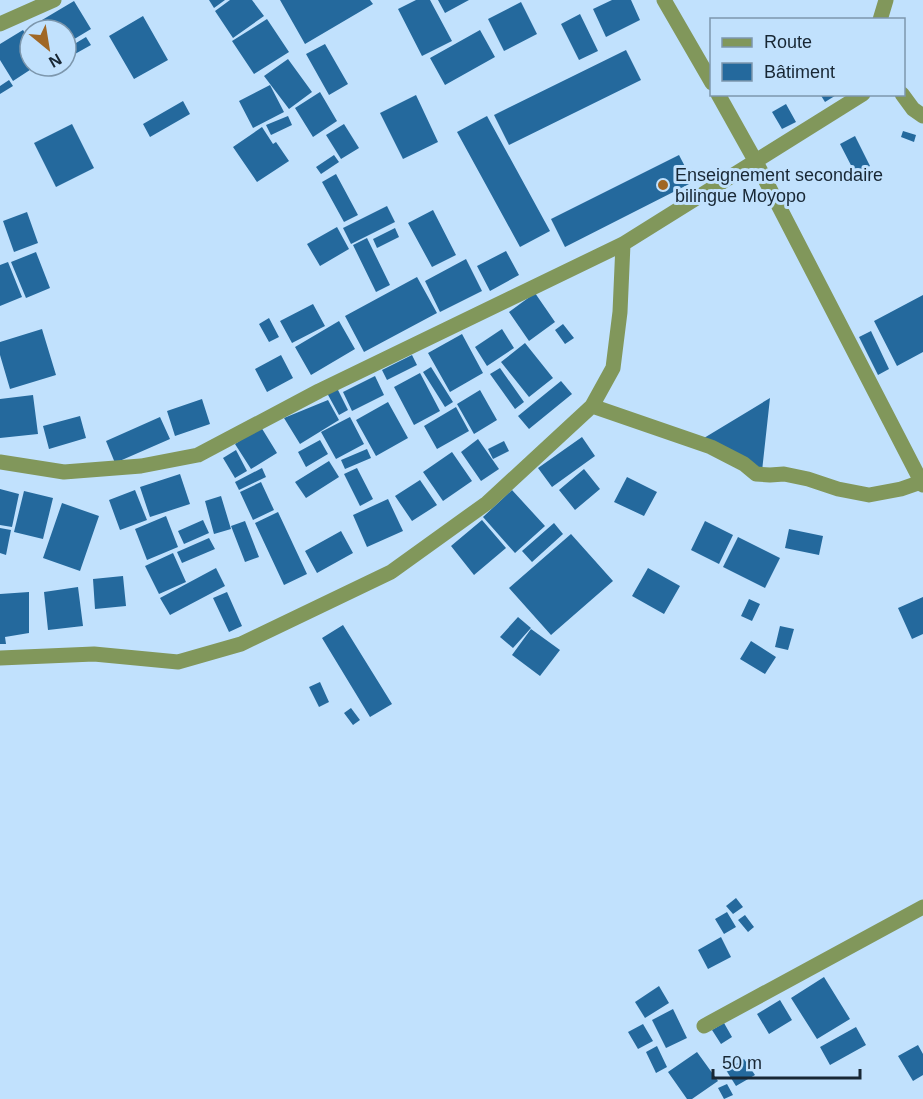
<svg xmlns="http://www.w3.org/2000/svg" width="923" height="1099" font-family="Helvetica,sans-serif">
  <style>
    .building { fill: #24699d }
    .lines { fill: none; stroke-linecap: round; stroke-linejoin: round }
    .minor { stroke: #81975b; stroke-width: 15 }
    .poi-dot { fill: #a06725; stroke: #c1e1fd; stroke-width: 2 }
    .labels { text-anchor: middle; dominant-baseline: central; stroke-width: 6; stroke-linejoin: round; paint-order: stroke }
    .poi-label { font-size: 18px; fill: #182734; stroke: #c1e1fd; text-anchor: start }
  </style>
  <rect width="100%" height="100%" fill="#c1e1fd"/>
  <path class="building" d="M209,0H225L214,8Z
    M230,0H252L264,16L233,38L215,11Z
    M280,0H370L373,4L305,44Z
    M416,0H430L452,41L422,56L398,9Z
    M438,0H469L445,13Z
    M612,0H631L640,20L606,37L593,9Z
    M74,1L91,29L66,44V30H48L42,20Z
    M521,2L537,34L504,51L488,19Z
    M580,14L598,51L579,60L561,24Z
    M143,16L168,60L134,79L109,36Z
    M267,19L289,52L254,74L232,41Z
    M23,30L30,41V66H36L13,81L0,60V44Z
    M480,30L495,57L445,85L430,58Z
    M86,37L91,45L66,59V49Z
    M325,44L348,84L329,95L306,54Z
    M626,50L641,80L509,145L494,115Z
    M288,59L312,92L289,109L264,76Z
    M9,80L13,86L0,94V86Z
    M270,85L284,112L253,128L239,101Z
    M320,92L337,121L313,137L295,108Z
    M820,94H838L825,102Z
    M416,95L438,142L403,159L380,113Z
    M183,101L190,114L150,137L143,124Z
    M786,104L796,122L782,129L772,112Z
    M288,116L292,125L271,135L266,125Z
    M487,116L550,231L520,247L457,132Z
    M72,124L94,168L56,187L34,143Z
    M344,124L359,148L341,159L326,135Z
    M262,127L273,144L276,142L289,161L257,182L233,147Z
    M903,131L916,135L914,142L901,137Z
    M855,136L870,166L855,173L840,144Z
    M334,155L339,162L321,174L316,167Z
    M679,155L693,182L565,247L551,219Z
    M336,174L358,215L344,222L322,182Z
    M387,206L395,222L351,244L343,228Z
    M433,210L456,255L432,267L408,223Z
    M27,212L38,243L14,252L3,221Z
    M337,227L349,249L320,266L307,244Z
    M395,228L399,237L377,248L373,239Z
    M367,238L390,285L376,292L353,245Z
    M506,251L519,275L490,291L477,266Z
    M36,252L50,288L26,298L11,262Z
    M466,259L482,291L440,312L425,281Z
    M8,262L22,297L0,306V265Z
    M417,277L437,313L364,352L345,316Z
    M535,293L555,322L529,341L509,312Z
    M923,295V352L897,366L874,321Z
    M313,304L325,326L292,343L280,321Z
    M269,318L279,337L269,342L259,324Z
    M339,321L355,349L311,375L295,347Z
    M563,324L574,338L565,344L555,330Z
    M42,329L56,375L10,389L0,355V342Z
    M502,329L514,348L487,366L475,347Z
    M871,331L889,369L878,375L859,337Z
    M462,334L483,373L450,392L428,353Z
    M525,343L553,378L529,397L501,362Z
    M281,355L293,378L267,392L255,369Z
    M412,355L417,365L387,380L382,370Z
    M431,367L453,402L445,407L423,372Z
    M500,368L524,402L515,409L490,374Z
    M420,373L440,411L414,425L394,387Z
    M375,376L384,395L352,411L343,392Z
    M561,381L572,394L529,429L518,416Z
    M337,388L348,410L339,415L327,393Z
    M480,390L497,420L474,434L457,404Z
    M33,395L38,434L0,438V399Z
    M770,398L762,471L704,438Z
    M202,399L210,424L175,436L167,411Z
    M328,400L339,420L300,444L284,418Z
    M388,402L408,438L376,456L356,420Z
    M456,407L469,431L437,449L424,426Z
    M80,416L86,438L49,449L43,426Z
    M160,417L170,439L115,463L106,441Z
    M350,417L364,444L336,459L321,432Z
    M261,427L277,453L251,469L235,444Z
    M582,437L595,456L552,487L538,468Z
    M478,439L499,469L481,481L461,452Z
    M320,440L328,454L306,467L298,452Z
    M504,441L509,451L493,459L488,449Z
    M367,449L371,458L345,469L341,460Z
    M236,450L247,471L235,478L223,458Z
    M452,452L472,481L443,501L423,472Z
    M329,461L339,477L306,498L295,482Z
    M262,468L266,477L239,490L235,482Z
    M357,468L373,499L360,506L344,474Z
    M584,469L600,489L575,510L559,490Z
    M180,474L190,504L150,517L140,487Z
    M627,477L657,492L644,516L614,502Z
    M420,480L437,505L412,521L395,496Z
    M261,482L274,510L253,520L240,492Z
    M0,489L19,494L12,527L0,525Z
    M135,490L147,520L120,530L109,500Z
    M512,490L545,526L515,553L483,517Z
    M24,491L53,498L43,539L14,532Z
    M221,496L231,529L214,534L205,501Z
    M388,499L403,531L367,547L353,515Z
    M62,503L99,516L80,571L43,558Z
    M278,512L307,574L284,585L255,523Z
    M166,516L178,547L147,560L135,529Z
    M203,520L209,533L184,544L178,531Z
    M482,520L506,548L474,575L451,546Z
    M245,521L259,557L245,562L231,526Z
    M705,521L733,535L719,564L691,550Z
    M554,523L563,534L532,562L522,551Z
    M0,528L11,530L6,555L0,553Z
    M789,529L823,536L819,555L785,548Z
    M341,531L353,553L317,573L305,551Z
    M571,534L613,581L551,635L509,588Z
    M738,537L780,558L765,588L723,567Z
    M209,538L215,549L182,563L177,552Z
    M173,553L186,582L159,594L145,566Z
    M216,568L225,586L170,615L160,598Z
    M648,568L680,586L664,614L632,596Z
    M123,576L126,606L95,609L93,579Z
    M78,587L83,626L48,630L44,592Z
    M29,592V633L5,637L6,644H0V594Z
    M227,592L242,626L229,632L213,598Z
    M923,597V634L912,639L898,608Z
    M749,599L760,604L752,621L741,616Z
    M518,617L531,628L513,648L500,637Z
    M343,625L392,704L370,717L322,638Z
    M780,626L794,629L788,650L775,647Z
    M531,629L560,650L540,676L512,655Z
    M751,641L776,657L765,674L740,659Z
    M320,682L329,702L319,707L309,687Z
    M351,708L360,720L353,725L344,713Z
    M736,898L743,907L733,914L726,906Z
    M727,912L736,927L724,934L715,919Z
    M745,915L754,927L748,932L738,920Z
    M721,937L731,957L708,969L698,950Z
    M824,977L850,1019L817,1039L791,998Z
    M659,986L669,1003L645,1018L635,1002Z
    M780,1000L792,1020L769,1034L757,1014Z
    M673,1009L687,1038L666,1048L652,1020Z
    M724,1023L732,1037L721,1044L712,1030Z
    M643,1024L653,1041L638,1049L628,1032Z
    M856,1027L866,1045L830,1065L820,1047Z
    M918,1045L923,1054V1075L913,1081L898,1056Z
    M657,1046L667,1067L656,1073L646,1052Z
    M697,1052L718,1081L692,1099H687L668,1072Z
    M744,1059L755,1075L736,1086L726,1070Z
    M727,1084L733,1095L724,1099L718,1088Z"/>
  <g class="lines">
    <path class="minor" d="M664,0L712,83
      M880,20L886,0
      M0,24L54,0
      M718,94L756,162L923,485
      M902,94L913,109L923,116
      M592,406L711,447L744,464L756,474L770,475L784,474L808,479L838,489L869,495L901,489L921,482
      M0,462L64,472L141,466L198,455L319,391L623,244L863,94
      M0,658L94,654L178,662L241,644L391,572L487,503L592,406L613,368L620,312L623,244
      M704,1026L923,907"/>
  </g>
  <circle class="poi-dot" cx="663" cy="185" r="6"/>
  <g class="labels">
    <g class="poi-label">
      <text x="675" y="175">Enseignement secondaire<tspan x="675" dy="21">bilingue Moyopo</tspan></text>
    </g>
  </g>
  <rect x="710" y="18" width="195" height="78" fill="#c1e1fd" stroke="#7d97ad" stroke-width="1.5"/>
  <rect x="722" y="38" width="30" height="9" fill="#81975b" stroke="#7d97ad" stroke-width="1.5"/>
  <text x="764" y="48" font-size="18" fill="#182734">Route</text>
  <rect x="722" y="63" width="30" height="18" fill="#24699d" stroke="#7d97ad" stroke-width="1.5"/>
  <text x="764" y="78" font-size="18" fill="#182734">Bâtiment</text>
  <g transform="translate(48 48) rotate(150)"><circle r="28" fill="#c1e1fd" stroke="#7d97ad" stroke-width="1.5"/>
  <path d="M0-4.5L10 22L0 15L-10 22Z" fill="#a06725"/>
  <text y="-9" font-size="16" font-weight="bold" text-anchor="middle" fill="#182734">N</text>
  </g>
  <path d="M713 1069v9h147v-9" fill="none" stroke="#182734" stroke-width="3"/>
  <text x="722" y="1069" font-size="18" fill="#182734" stroke="#c1e1fd" stroke-width="4.5" paint-order="stroke">50 m</text>
</svg>
